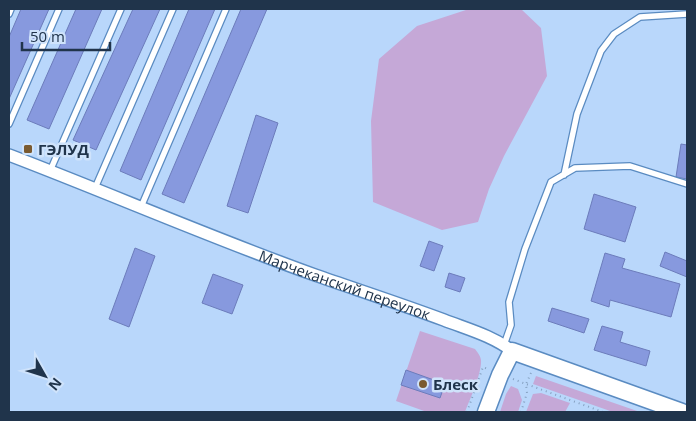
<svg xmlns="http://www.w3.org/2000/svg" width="696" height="421" font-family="'Open Sans',sans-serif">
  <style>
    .green { fill: #c5a8d7 }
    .building { fill: #8799de; stroke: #6c7cbb }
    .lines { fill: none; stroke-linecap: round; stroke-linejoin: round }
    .lane-casing { stroke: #5a8bc1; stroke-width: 8 }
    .street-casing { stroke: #5a8bc1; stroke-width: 14 }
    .secondary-casing { stroke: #5a8bc1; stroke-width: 19 }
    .path { stroke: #86a1c1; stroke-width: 2; stroke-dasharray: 1 4; stroke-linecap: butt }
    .lane { stroke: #fff; stroke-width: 5.5 }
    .street { stroke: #fff; stroke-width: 11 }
    .secondary { stroke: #fff; stroke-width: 16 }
    .poi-dot { fill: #7a5a30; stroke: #cfe3fb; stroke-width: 2 }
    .labels { text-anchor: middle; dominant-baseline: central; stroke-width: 5; stroke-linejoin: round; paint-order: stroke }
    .poi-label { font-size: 15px; font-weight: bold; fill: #20344b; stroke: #cfe3fb; text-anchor: start }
    .street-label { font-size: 15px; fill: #20344b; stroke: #cfe3fb }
  </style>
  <rect width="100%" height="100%" fill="#b9d7fb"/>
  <path class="green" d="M469,9H521L541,28L547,76L504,156L489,189L478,222L442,230L373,202L371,121L379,59L417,26Z
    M420,331L475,349C478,353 480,355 481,360C482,373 470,399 465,412H427L396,401Z
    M536,376L640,412H613L533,384Z
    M511,386L518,389L522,400L518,412H500L506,394Z
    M541,393L570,403L565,412H526L533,394Z"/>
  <path class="building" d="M21,9H49L9,99V37Z
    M76,9H102L49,129L27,120Z
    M133,9H160L96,150L73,140Z
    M189,9H215L141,180L120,171Z
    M241,9H267L184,203L162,194Z
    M256,115L278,123L248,213L227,206Z
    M681,144L687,145V179L676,177Z
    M594,194L636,207L625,242L584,229Z
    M429,241L443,246L434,271L420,266Z
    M135,248L155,256L129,327L109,319Z
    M665,252L687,261V277L660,266Z
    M605,253L625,259L622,268L680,284L671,317L610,300L609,307L591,301Z
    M449,273L465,278L460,292L445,287Z
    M213,274L243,285L232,314L202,303Z
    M552,308L589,319L584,333L548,321Z
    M602,326L623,332L620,342L650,351L646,366L594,350Z
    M406,370L445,384L440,398L401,385Z"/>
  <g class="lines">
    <defs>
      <path id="lane" d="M9,14L11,9
        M9,124L59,9
        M50,171L121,9
        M564,175L577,114L601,51L614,34L640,17L687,14
        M95,188L173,9
        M141,207L226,9
        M504,345L511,325L509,302L525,249L551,182L575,168L630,166L687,184"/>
      <g id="street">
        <path id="s1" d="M9,155C111,194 212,238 315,275C358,290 401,304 444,320C467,329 493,336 512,351"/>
      </g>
      <path id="secondary" d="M486,412L500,375L512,351L682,412"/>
    </defs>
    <use href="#lane" class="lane-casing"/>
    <use href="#street" class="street-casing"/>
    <use href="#secondary" class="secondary-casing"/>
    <path class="path" d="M513,379L526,384L531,373
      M467,412L483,367L488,369
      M521,412L527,393L526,384L603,412"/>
    <use href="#lane" class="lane"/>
    <use href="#street" class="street"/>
    <use href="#secondary" class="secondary"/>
  </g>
  <g class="poi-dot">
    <rect x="23" y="144" width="10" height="10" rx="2.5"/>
    <circle cx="423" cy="384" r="5"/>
  </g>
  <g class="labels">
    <g class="poi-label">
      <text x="38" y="149">ГЭЛУД</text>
      <text x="433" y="384">Блеск</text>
    </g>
    <g class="street-label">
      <text stroke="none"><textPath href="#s1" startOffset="360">Марчеканский переулок</textPath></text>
    </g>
  </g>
  <rect width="696" height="421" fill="none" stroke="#20344b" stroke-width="20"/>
  <g transform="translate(45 376) rotate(129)" stroke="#cfe3fb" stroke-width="4" paint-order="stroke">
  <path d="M0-4L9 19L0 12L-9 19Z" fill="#20344b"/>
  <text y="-8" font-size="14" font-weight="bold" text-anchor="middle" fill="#20344b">N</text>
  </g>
  <path d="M22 42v8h88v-8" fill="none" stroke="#20344b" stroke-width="2.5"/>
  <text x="30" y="42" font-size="15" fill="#20344b" stroke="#cfe3fb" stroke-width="4" paint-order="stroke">50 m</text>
</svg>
